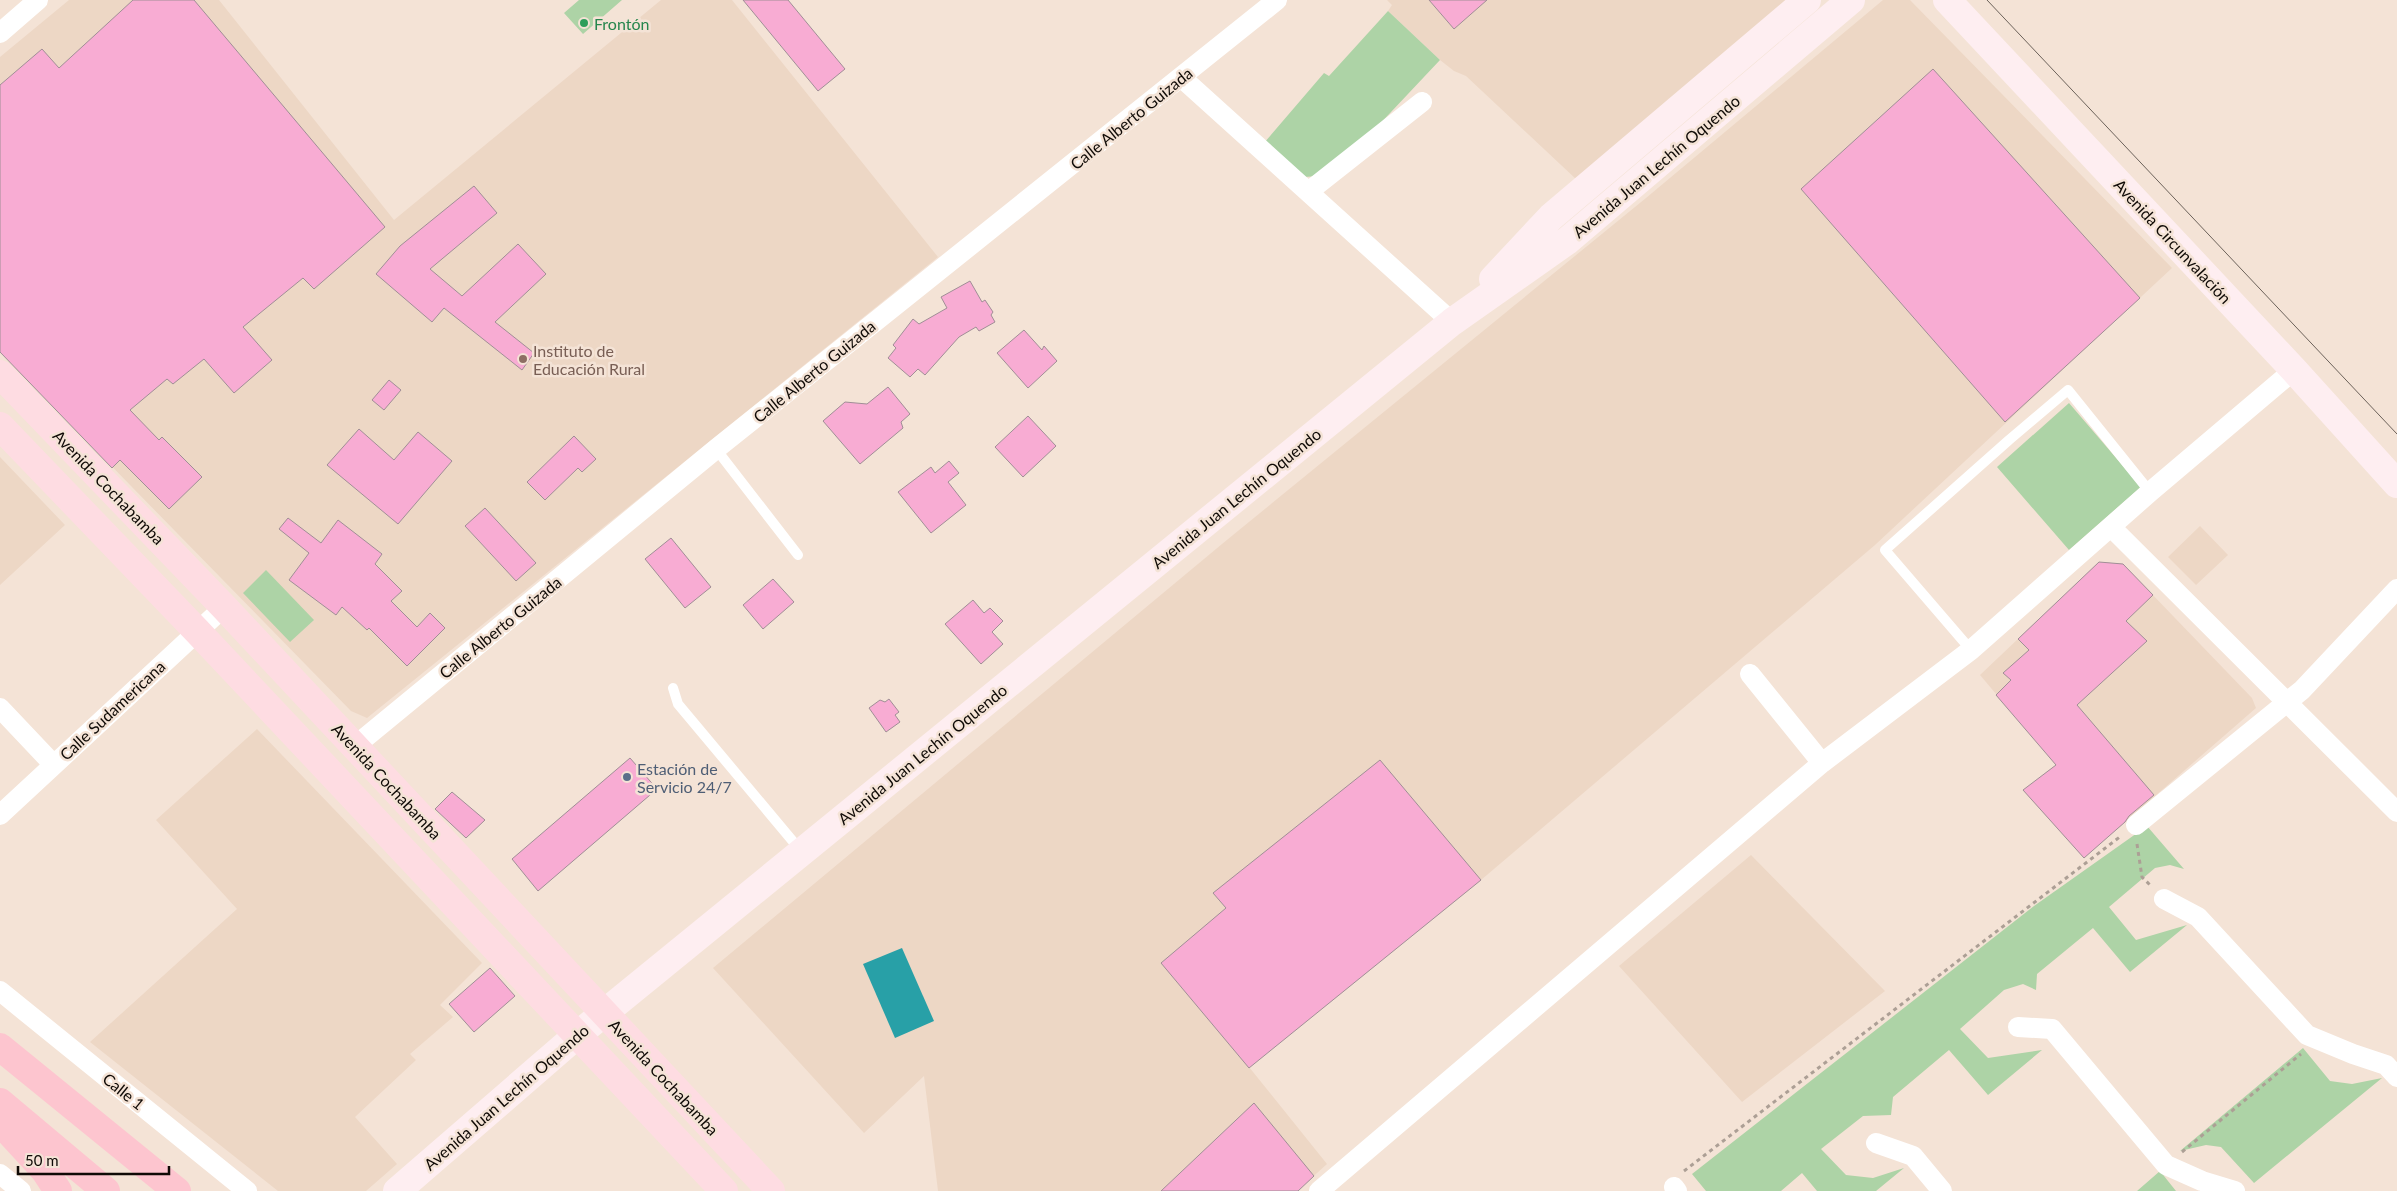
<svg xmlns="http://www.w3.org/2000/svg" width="2397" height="1191" font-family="Lato,sans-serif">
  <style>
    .built { fill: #edd7c5 }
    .green { fill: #add3a6 }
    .water { fill: #28a0a7 }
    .building { fill: #f8acd3; stroke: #a08e96 }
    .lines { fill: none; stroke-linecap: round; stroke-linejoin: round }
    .path { stroke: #ac9f95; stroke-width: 3; stroke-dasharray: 4 4; stroke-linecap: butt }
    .lane { stroke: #fff; stroke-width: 10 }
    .street { stroke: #fff; stroke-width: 20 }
    .secondary { stroke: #feeef1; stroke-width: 28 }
    .primary { stroke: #fedce2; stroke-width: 28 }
    .highway { stroke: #fdc5cf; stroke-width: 28 }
    .tram { stroke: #6c625a; stroke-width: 1 }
    .leisure-dot { fill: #2e9e5b; stroke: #f4e3d6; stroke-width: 2 }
    .education-dot { fill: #8d6e63; stroke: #f4e3d6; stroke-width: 2 }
    .service-dot { fill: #5c6f8a; stroke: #f4e3d6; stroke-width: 2 }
    .labels { text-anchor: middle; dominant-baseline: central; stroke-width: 5; stroke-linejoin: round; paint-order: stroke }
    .leisure-label { font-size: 16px; fill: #27864d; stroke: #f4e3d6; text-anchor: start }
    .street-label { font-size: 16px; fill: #0f0a06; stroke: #f4e3d6 }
    .education-label { font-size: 16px; fill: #785e54; stroke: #f4e3d6; text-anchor: start }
    .service-label { font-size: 16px; fill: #4e5e75; stroke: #f4e3d6; text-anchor: start }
  </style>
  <rect width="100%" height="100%" fill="#f4e3d6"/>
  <path class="built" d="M69,0H219L394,220L661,0H732L938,257L367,718L351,711L0,352V57Z
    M1387,0H1790L1577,180L1466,76L1454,71L1440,60L1388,11L1392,5Z
    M1883,0H1910L2172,268L1875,545L1481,880L1249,1067L1327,1164L1297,1191H938L924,1076L864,1133L713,968L1222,544L1646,198Z
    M0,457L65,525L0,585Z
    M2200,526L2228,555L2196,585L2168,557Z
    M2099,562L2123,564L2252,698L2256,708L2084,858L2023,790L2056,765L1980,675Z
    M257,729L482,963L440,1005L453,1017L410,1054L416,1060L355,1117L397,1164L366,1191H278L90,1042L237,909L156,820Z
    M1751,855L1885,991L1742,1102L1619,966Z"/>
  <path class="green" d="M579,0H622L583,34L564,13Z
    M1388,11L1440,60L1375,129L1319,176L1304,177L1264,143L1324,73L1329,76Z
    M2069,403L2141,487L2069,550L1997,467Z
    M266,570L314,620L290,642L243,593Z
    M2147,826L2184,869L2170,865L2155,868L2109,907L2136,940L2187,925L2130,972L2093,928L2037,974L2036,990L2023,984L2004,990L1960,1029L1988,1058L2042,1050L1988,1095L1949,1050L1893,1097L1891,1115L1863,1116L1821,1149L1846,1175L1873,1178L1904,1168L1876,1191H1817L1802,1173L1781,1191H1706L1692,1174L2034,906Z
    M2303,1048L2330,1081L2352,1084L2382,1078L2254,1183L2221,1147L2206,1145L2180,1151Z
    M2160,1171L2176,1191H2137Z"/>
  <path class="water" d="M902,948L934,1021L895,1038L863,964Z"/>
  <path class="building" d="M133,0H194L385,227L314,289L303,278L243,327L272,360L234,393L204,359L173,384L167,379L130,410L159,440L162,437L202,477L169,509L120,460L112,468L0,352V85L42,49L59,68Z
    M743,0H788L845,69L818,91Z
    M1429,0H1487L1454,29Z
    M1933,69L2140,298L2005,422L1801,189Z
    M474,186L497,213L430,269L462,296L518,244L546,274L495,322L534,353L522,370L444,308L432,322L376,274L400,246Z
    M970,281L982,302L985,300L993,312L991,315L995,322L979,331L976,327L959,337L925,375L918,369L910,377L888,358L896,348L893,345L913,319L919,324L947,308L941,297Z
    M1024,330L1042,350L1044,346L1057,361L1028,388L997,353Z
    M389,380L401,390L384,410L372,400Z
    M888,387L910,414L901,422L903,428L860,464L823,421L845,402L867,404Z
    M1028,416L1056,446L1023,477L995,447Z
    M359,429L394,460L418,432L452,461L398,524L327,465Z
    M574,436L596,459L582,472L578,468L545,500L527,482Z
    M949,461L959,473L948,482L966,505L931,533L898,492L931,467L935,473Z
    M485,508L536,563L516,581L465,526Z
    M288,518L321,543L338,520L382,554L375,564L402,591L391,601L417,627L430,613L445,628L407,666L369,628L367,630L342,607L336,615L289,580L309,553L279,529Z
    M671,538L711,587L685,608L645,559Z
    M2099,562L2123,564L2153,595L2126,621L2147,641L2077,705L2154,795L2129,816L2125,822L2084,858L2023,790L2056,765L1996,695L2011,680L2003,673L2029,650L2018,639Z
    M773,579L794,602L763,629L743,605Z
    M973,600L984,613L990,608L1003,621L992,632L1003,644L981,664L945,624Z
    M889,699L899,712L895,715L900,722L886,732L869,708L880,700L885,702Z
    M630,758L657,789L538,891L512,859Z
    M1380,760L1481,880L1249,1068L1161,963L1226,908L1213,893Z
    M452,792L485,820L466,838L435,809Z
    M490,968L515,996L474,1032L449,1004Z
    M1254,1103L1314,1176L1298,1191H1161Z"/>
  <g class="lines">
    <path class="path" d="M2137,844L2142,877L2151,886
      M2182,1152L2301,1054
      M1684,1171L2121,836"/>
    <path class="lane" d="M716,449L798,555
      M1971,650L1885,550L2009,440L2068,390L2150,492
      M673,688L678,704L801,851"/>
    <path class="street" d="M0,33L38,0
      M1182,78L1452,322
      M1308,192L1422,102
      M2111,527L2397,812
      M1750,674L1822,763
      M0,708L53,764
      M355,746L716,449L1277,0
      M0,815L224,607
      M2136,825L2302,690L2397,589
      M2164,899L2198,917L2307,1035L2353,1054L2386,1065L2397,1077
      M0,991L247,1191
      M2018,1027L2052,1029L2166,1165L2202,1181L2235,1191
      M1876,1143L1913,1156L1942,1191
      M0,1174L21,1191
      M1674,1187L1677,1191
      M1319,1191L1822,763L1971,650L2150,492L2294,370"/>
    <path class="secondary" d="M1947,0L2294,370L2397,484
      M1493,279L1551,217L1807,0
      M397,1191L576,1036L1452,322L1567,241L1851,0"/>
    <path class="primary" d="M0,374L224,607L771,1191
      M0,426L197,631L724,1191"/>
    <path class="highway" d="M0,1047L177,1191
      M0,1102L106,1191
      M0,1122L45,1171L58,1191"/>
    <path class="tram" d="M1987,0L2397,434"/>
  </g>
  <circle class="leisure-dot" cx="584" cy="23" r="5"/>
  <circle class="education-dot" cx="523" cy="359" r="5"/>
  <circle class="service-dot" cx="627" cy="777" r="5"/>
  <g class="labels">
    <g class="leisure-label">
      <text x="594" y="23">Frontón</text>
    </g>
    <g class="street-label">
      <text transform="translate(1131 118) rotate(-39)">Calle Alberto Guizada</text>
      <text transform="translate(1656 166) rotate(-40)">Avenida Juan Lechín Oquendo</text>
      <text transform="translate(2173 241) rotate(47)">Avenida Circunvalación</text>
      <text transform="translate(814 371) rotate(-39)">Calle Alberto Guizada</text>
      <text transform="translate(109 487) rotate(46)">Avenida Cochabamba</text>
      <text transform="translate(1236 498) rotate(-39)">Avenida Juan Lechín Oquendo</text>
      <text transform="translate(500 627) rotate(-39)">Calle Alberto Guizada</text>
      <text transform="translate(112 710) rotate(-43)">Calle Sudamericana</text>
      <text transform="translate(922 754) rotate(-39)">Avenida Juan Lechín Oquendo</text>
      <text transform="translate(387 781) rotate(47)">Avenida Cochabamba</text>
      <text transform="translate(664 1077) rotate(47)">Avenida Cochabamba</text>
      <text transform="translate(124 1091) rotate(39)">Calle 1</text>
      <text transform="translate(506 1097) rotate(-41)">Avenida Juan Lechín Oquendo</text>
    </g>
    <g class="education-label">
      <text x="533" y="350">Instituto de<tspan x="533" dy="18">Educación Rural</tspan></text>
    </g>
    <g class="service-label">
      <text x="637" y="768">Estación de<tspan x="637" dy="18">Servicio 24/7</tspan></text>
    </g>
  </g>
  <path d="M18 1166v8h151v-8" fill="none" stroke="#0f0a06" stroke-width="2.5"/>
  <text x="25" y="1166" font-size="15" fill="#0f0a06" stroke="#f4e3d6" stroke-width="4" paint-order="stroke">50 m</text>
</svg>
